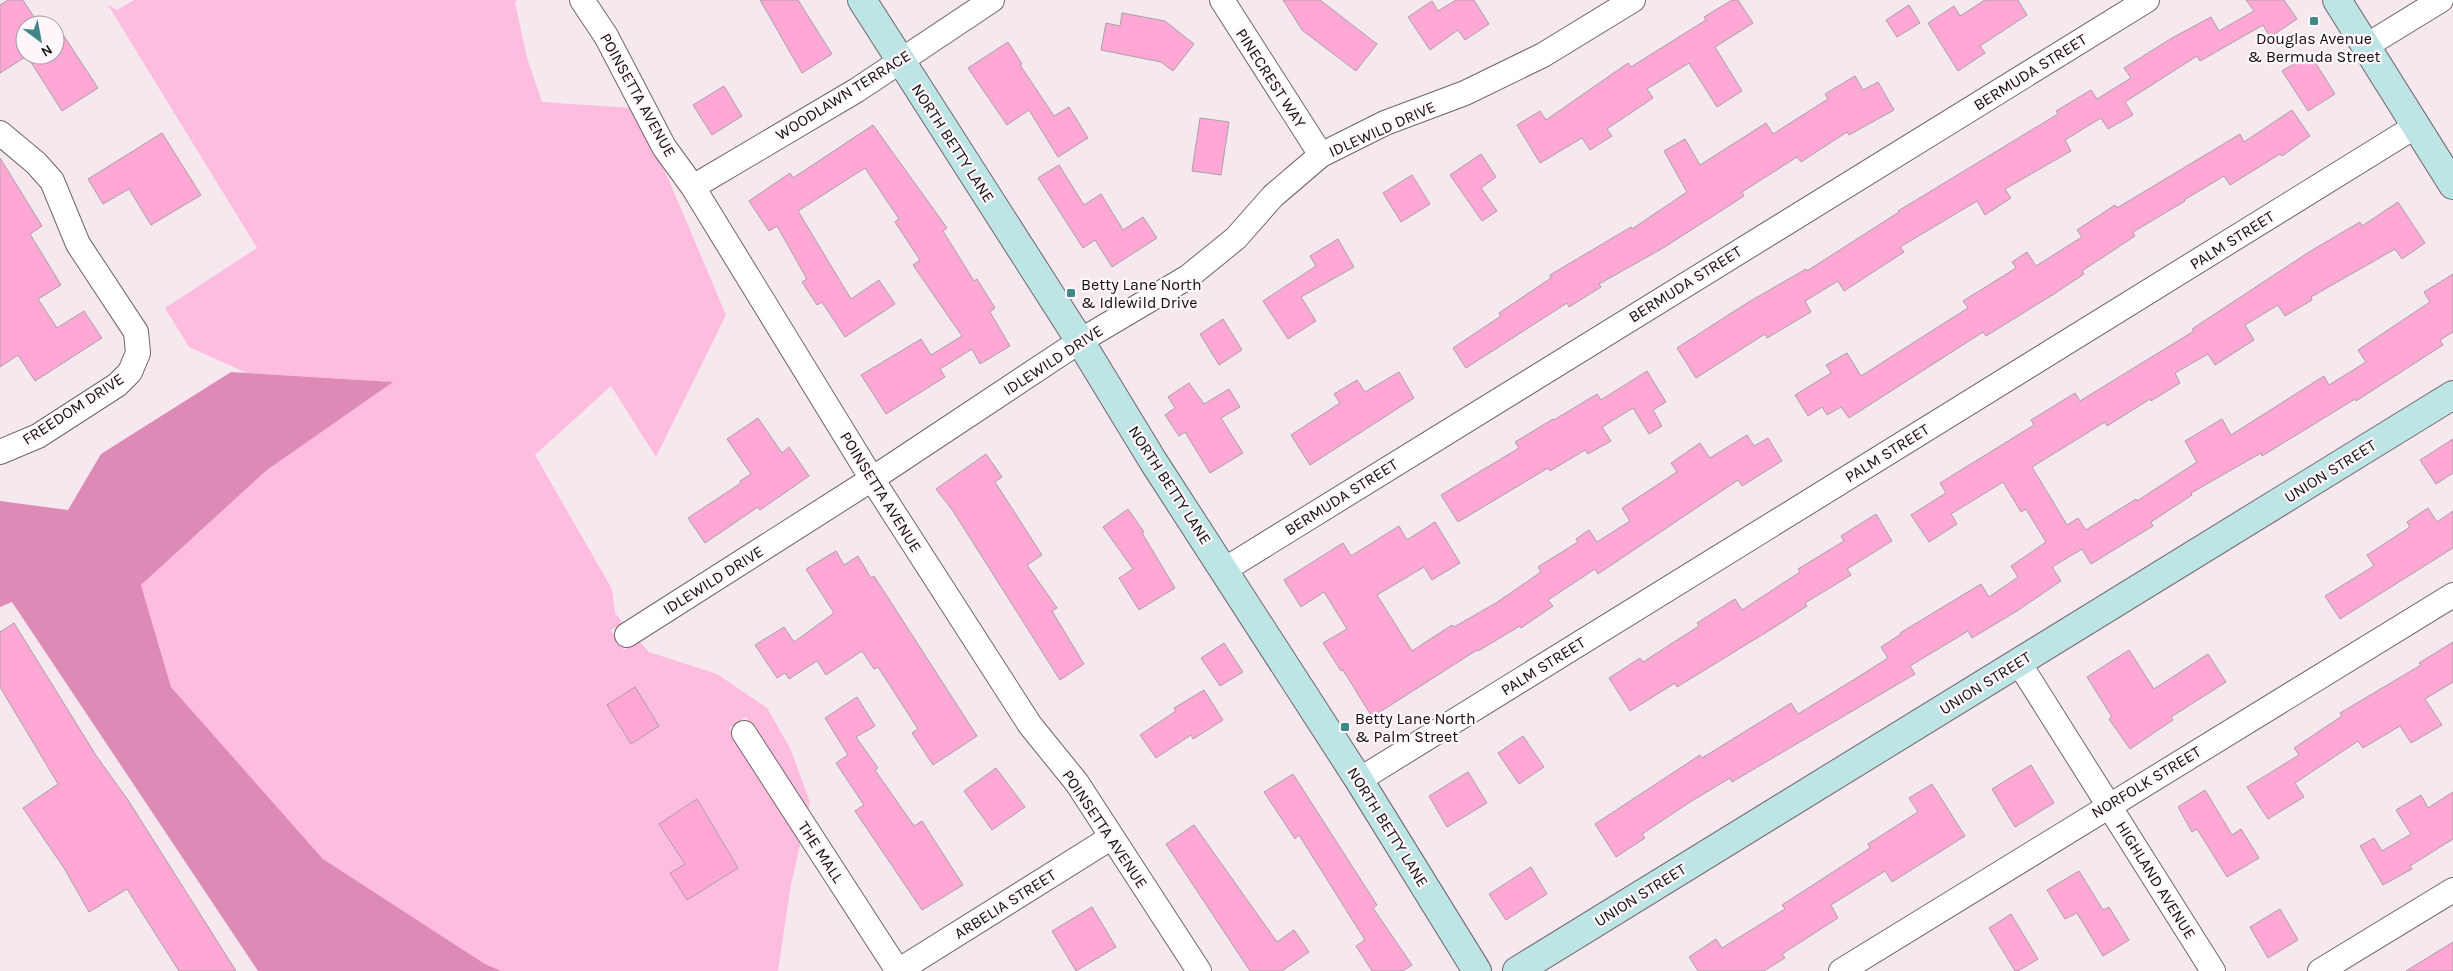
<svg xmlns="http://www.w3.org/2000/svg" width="2453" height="971" font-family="Karla,sans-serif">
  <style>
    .green { fill: #febcde }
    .forest { fill: #de8ab7 }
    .building { fill: #ffa8d6; stroke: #ab9fa4 }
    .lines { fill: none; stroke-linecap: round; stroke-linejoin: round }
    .street-casing { stroke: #70656a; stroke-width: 26 }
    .secondary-casing { stroke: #70656a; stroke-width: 30 }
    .street { stroke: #fff; stroke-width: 24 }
    .secondary { stroke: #bee5e5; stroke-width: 28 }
    .poi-dot { fill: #408888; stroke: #fff7fb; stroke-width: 2 }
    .labels { text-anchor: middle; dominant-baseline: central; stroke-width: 4.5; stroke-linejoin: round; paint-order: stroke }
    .poi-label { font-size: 16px; fill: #130f11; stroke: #fff7fb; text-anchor: start }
    .street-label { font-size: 16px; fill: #130f11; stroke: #fff7fb }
  </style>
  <rect width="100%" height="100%" fill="#f5e8ee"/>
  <path class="green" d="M134,0H517L515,3L527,58L542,102L632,108L668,178L726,315L656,457L611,386L535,455L612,589L615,613L623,623L611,630L624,650L639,641L649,652L717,674L767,708L790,748L810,802L808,812L746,717L729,728L801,841L791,884L778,971H501L485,964L323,859L171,687L141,585L267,470L392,382L247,373L189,347L165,308L257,248L108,5L117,10Z"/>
  <path class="forest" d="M231,372L393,382L267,470L141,585L171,687L323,859L485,964L501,971H258L12,602L0,607V501L68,510L101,454Z"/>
  <path class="building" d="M8,0H23L39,25H25V55H55V38L62,33L98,88L62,111L27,56L0,73V5Z
    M760,0H798L832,54L802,73Z
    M1283,0H1320L1377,44L1356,71L1302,30Z
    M1456,0H1474L1489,24L1465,40L1458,30L1430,50L1408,17L1432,1L1438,11Z
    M1732,0H1738L1753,23L1715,47L1742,91L1717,107L1689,63L1647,89L1653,98L1607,129L1612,136L1590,150L1582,138L1540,163L1517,125L1540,111L1546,120L1628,63L1631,67L1706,20L1704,17Z
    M1985,0H2018L2027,15L1980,46L1985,53L1958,71L1928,23L1954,6L1960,16Z
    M2246,0H2284L2297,19L2270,37L2263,25L2200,61L2197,56L2125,102L2133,115L2108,129L2101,118L2065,140L2071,151L2005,189L2011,198L1985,215L1977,201L1900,247L1904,252L1844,291L1838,281L1805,301L1811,312L1767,338L1765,334L1696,378L1677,348L1747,303L1806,269L1807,271L1899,212L1898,211L2058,114L2056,111L2091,90L2097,99L2131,78L2124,68L2172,38L2211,17L2219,31L2254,11Z
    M1909,5L1920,23L1897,37L1886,20Z
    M1122,13L1165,21L1194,44L1173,71L1161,62L1101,50L1106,23L1120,26Z
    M1008,42L1022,64L1020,65L1054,116L1069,107L1088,138L1058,157L1029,110L1007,125L968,68Z
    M2310,54L2335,94L2308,111L2282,71Z
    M1855,76L1863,90L1878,82L1894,110L1849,135L1847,132L1801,162L1797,157L1742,192L1744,196L1710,218L1663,248L1599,284L1601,287L1569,307L1567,303L1466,368L1453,348L1501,316L1499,313L1551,278L1550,275L1631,227L1632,229L1687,192L1664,151L1685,139L1700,165L1766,123L1773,134L1828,99L1825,94Z
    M724,86L742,116L712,135L693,105Z
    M2292,110L2310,136L2282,156L2280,154L2230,185L2224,176L2184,200L2185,201L2133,232L2135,236L2082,271L2084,274L2054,294L1986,336L1983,332L1849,418L1841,407L1827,415L1822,407L1808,416L1795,395L1831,373L1826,365L1847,353L1861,376L1968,308L1963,301L2016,268L2012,262L2027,252L2036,266L2082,237L2077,230L2115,205L2117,208L2240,134L2244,142Z
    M1200,118L1229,122L1221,175L1192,171Z
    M873,125L947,228L943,231L974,281L977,279L995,308L990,312L1010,346L980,364L972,349L940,369L945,377L886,414L861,375L921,339L931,355L962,336L913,265L920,260L895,222L899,219L865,168L798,211L851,299L879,280L895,304L845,337L822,302L817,305L802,282L807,279L777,226L769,231L749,201L790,173L793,178Z
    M162,133L201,195L151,225L129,189L103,204L88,179Z
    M1481,154L1496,177L1481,188L1497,211L1482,221L1450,175Z
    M0,158L42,226L30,234L61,285L38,299L57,328L84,311L102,338L35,381L18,355L0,367Z
    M1059,165L1084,205L1101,194L1123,230L1143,217L1157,238L1112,267L1095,240L1083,248L1038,178Z
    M1412,175L1430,204L1401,222L1383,193Z
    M2398,202L2425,243L2402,259L2395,249L2311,297L2312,300L2285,316L2278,305L2245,325L2254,340L2215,365L2208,354L2175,373L2180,383L2151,401L2150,399L2107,426L2105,422L2032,467L2067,525L2078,518L2086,530L2136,499L2137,501L2197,462L2185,441L2222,419L2231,435L2324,376L2329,385L2366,362L2358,350L2430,302L2424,292L2453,274V332L2440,340L2443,345L2356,401L2355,399L2262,456L2261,453L2191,493L2192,495L2151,522L2153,526L2091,564L2082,549L2052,567L2061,581L2017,611L1972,638L1968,631L1910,666L1915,674L1732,782L1730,778L1690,802L1642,834L1645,838L1616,857L1595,824L1700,755L1702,758L1791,703L1798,714L1855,679L1888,658L1881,647L1901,634L1900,633L1981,584L1989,597L2018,577L2011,566L2046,542L2026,509L2021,512L2003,482L1951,514L1957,524L1929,542L1911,515L1946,493L1940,483L2034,425L2031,420L2075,393L2080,401L2194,331L2192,329L2309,252L2360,222L2362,226Z
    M1338,239L1354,267L1301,297L1316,321L1288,339L1263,301L1316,266L1310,256Z
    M1223,319L1242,350L1219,365L1200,334Z
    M1647,371L1666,402L1653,410L1662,426L1649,434L1633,408L1602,427L1611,441L1588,454L1585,450L1550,471L1548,468L1458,522L1441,495L1519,448L1515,442L1553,419L1554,420L1597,394L1601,400Z
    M1399,372L1414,398L1310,465L1291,435L1340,403L1334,394L1357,380L1365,392Z
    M1189,383L1204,404L1229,389L1240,407L1221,418L1243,453L1210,473L1185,432L1179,436L1165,415L1175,408L1168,397Z
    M758,418L782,453L789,447L809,476L760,510L758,507L705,543L688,518L741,483L740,481L751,474L727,439Z
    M1747,435L1754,446L1768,438L1782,461L1742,486L1738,480L1598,574L1595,569L1548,600L1553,606L1521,628L1520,626L1478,651L1477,650L1372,717L1343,670L1341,671L1323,643L1347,629L1324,592L1301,607L1284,580L1343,543L1351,556L1399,526L1407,540L1435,522L1460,563L1432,580L1424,567L1377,595L1412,651L1452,625L1454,627L1496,603L1541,572L1538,567L1578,542L1576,539L1589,530L1597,542L1630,521L1622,508L1677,472L1671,463L1700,443L1710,458Z
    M2453,439V473L2436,484L2420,460Z
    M986,454L1002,477L995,482L1042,555L1027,565L1057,608L1052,611L1084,664L1060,680L953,511L936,489Z
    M2428,508L2437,522L2453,511V548L2340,619L2325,596L2374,566L2367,555L2410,527L2407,522Z
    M1128,509L1144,532L1142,533L1175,588L1139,610L1119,578L1133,569L1103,527Z
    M1876,514L1892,541L1847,569L1851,575L1805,603L1807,606L1770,630L1677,687L1675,683L1630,711L1609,678L1640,658L1643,662L1699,626L1697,623L1735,599L1742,610L1800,572L1798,569L1844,541L1841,536Z
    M836,551L844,565L858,556L871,578L874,576L977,736L933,765L912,733L918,729L878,667L874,669L862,651L826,675L817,661L789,679L785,673L777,678L755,645L784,627L794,642L834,613L806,569Z
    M14,623L97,757L128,800L236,971H179L127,889L89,912L64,868L23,808L58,784L0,687V632Z
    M2453,642V682L2425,699L2442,725L2411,743L2400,726L2363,748L2358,741L2295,783L2304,797L2268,819L2247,787L2299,755L2294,748L2342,716L2340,713L2421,665L2419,663Z
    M1224,643L1243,672L1220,686L1201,658Z
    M2129,650L2154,689L2208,654L2226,682L2171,717L2173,720L2130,749L2109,719L2112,717L2087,677Z
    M635,687L659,726L631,744L607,705Z
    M1204,690L1223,720L1193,739L1191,735L1156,758L1140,735L1176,711L1174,708Z
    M857,697L875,726L856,737L878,768L875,770L914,826L922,821L963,885L922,910L855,811L864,805L836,763L848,755L825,718Z
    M1523,736L1544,767L1519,784L1498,753Z
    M2031,765L2054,803L2015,827L1992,789Z
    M996,768L1025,807L992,830L964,791Z
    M1468,772L1487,803L1447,827L1429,796Z
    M1293,774L1377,905L1373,908L1412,965L1403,971H1372L1356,946L1365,940L1299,835L1295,839L1264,792Z
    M1932,784L1965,836L1892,882L1885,871L1831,905L1838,918L1782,954L1785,958L1764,971H1698L1689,957L1716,939L1722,948L1785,909L1782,905L1870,848L1868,844L1918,812L1909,798Z
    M2205,790L2232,835L2241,829L2259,858L2227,877L2197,829L2192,832L2178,807Z
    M2453,792V839L2410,866L2412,869L2383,885L2360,846L2374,838L2382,851L2411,834L2396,810L2421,795L2428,808Z
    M697,799L738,868L687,900L670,873L685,864L659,824Z
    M1194,825L1277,942L1294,930L1309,952L1282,971H1250L1166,844Z
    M1531,867L1547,894L1506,920L1489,894Z
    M2079,871L2103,910L2109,907L2129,940L2103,956L2077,913L2065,919L2047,890Z
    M1092,907L1116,947L1076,971L1052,931Z
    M2280,909L2298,940L2268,958L2250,927Z
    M2011,914L2038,959L2018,971H2015L1989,928Z
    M2453,942V971H2406Z"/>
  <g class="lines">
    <defs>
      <path id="street" d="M582,0L606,36L664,147L693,187L872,479L1030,725L1077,783L1199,971
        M1222,0L1321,155
        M2366,46L2441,0
        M0,133L36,163L52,181L78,244L136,332L138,353L130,372L117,385L38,436L0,452
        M693,187L857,90L992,0
        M1224,570L2147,0
        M627,635L872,479L1080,341L1188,277L1236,238L1273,196L1321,155L1385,123L1465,93L1543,55L1633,0
        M2019,663L2213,971
        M744,733L898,971
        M1359,780L2416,126
        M898,971L1112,837
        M1841,971L2453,595
        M2320,971L2453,890"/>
      <path id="secondary" d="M862,0L1080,341L1153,461L1359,780L1477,971
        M2337,0L2453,185
        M1517,971L2453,395"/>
    </defs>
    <use href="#street" class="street-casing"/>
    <use href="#secondary" class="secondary-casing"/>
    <use href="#street" class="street"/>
    <use href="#secondary" class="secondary"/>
  </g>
  <g class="poi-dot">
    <rect x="2309" y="16" width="10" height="10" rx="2.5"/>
    <rect x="1066" y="288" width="10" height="10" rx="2.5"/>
    <rect x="1340" y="722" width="10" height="10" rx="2.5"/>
  </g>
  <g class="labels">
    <g class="poi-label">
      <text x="2314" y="38" text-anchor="middle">Douglas Avenue<tspan x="2314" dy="18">&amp; Bermuda Street</tspan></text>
      <text x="1081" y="284">Betty Lane North<tspan x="1081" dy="18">&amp; Idlewild Drive</tspan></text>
      <text x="1355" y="718">Betty Lane North<tspan x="1355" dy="18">&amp; Palm Street</tspan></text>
    </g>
    <g class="street-label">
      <text transform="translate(2030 72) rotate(-32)">BERMUDA STREET</text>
      <text transform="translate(1271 78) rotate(57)">PINECREST WAY</text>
      <text transform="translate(638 95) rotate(61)">POINSETTA AVENUE</text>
      <text transform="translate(843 95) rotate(-32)">WOODLAWN TERRACE</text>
      <text transform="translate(1382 129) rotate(-24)">IDLEWILD DRIVE</text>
      <text transform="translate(953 143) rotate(57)">NORTH BETTY LANE</text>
      <text transform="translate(2232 240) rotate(-32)">PALM STREET</text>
      <text transform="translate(1685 284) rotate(-32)">BERMUDA STREET</text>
      <text transform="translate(1053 360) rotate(-33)">IDLEWILD DRIVE</text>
      <text transform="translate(73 409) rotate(-33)">FREEDOM DRIVE</text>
      <text transform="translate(1887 453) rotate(-32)">PALM STREET</text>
      <text transform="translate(2330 471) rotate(-32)">UNION STREET</text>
      <text transform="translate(1170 485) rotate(57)">NORTH BETTY LANE</text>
      <text transform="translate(881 492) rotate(58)">POINSETTA AVENUE</text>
      <text transform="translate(1341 497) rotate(-32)">BERMUDA STREET</text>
      <text transform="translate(713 580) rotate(-32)">IDLEWILD DRIVE</text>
      <text transform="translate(1543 666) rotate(-32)">PALM STREET</text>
      <text transform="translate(1985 683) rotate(-32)">UNION STREET</text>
      <text transform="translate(2146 782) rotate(-31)">NORFOLK STREET</text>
      <text transform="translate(1388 827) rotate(58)">NORTH BETTY LANE</text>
      <text transform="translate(1105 829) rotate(56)">POINSETTA AVENUE</text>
      <text transform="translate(821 852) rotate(57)">THE MALL</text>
      <text transform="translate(2156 880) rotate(58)">HIGHLAND AVENUE</text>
      <text transform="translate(1640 895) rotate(-32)">UNION STREET</text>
      <text transform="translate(1005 904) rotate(-32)">ARBELIA STREET</text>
    </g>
  </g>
  <g transform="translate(40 40) rotate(148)"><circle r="24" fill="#fff7fb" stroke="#a19a9d"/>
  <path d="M0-4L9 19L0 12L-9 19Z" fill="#408888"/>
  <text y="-8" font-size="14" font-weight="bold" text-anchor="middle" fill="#130f11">N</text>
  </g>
</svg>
